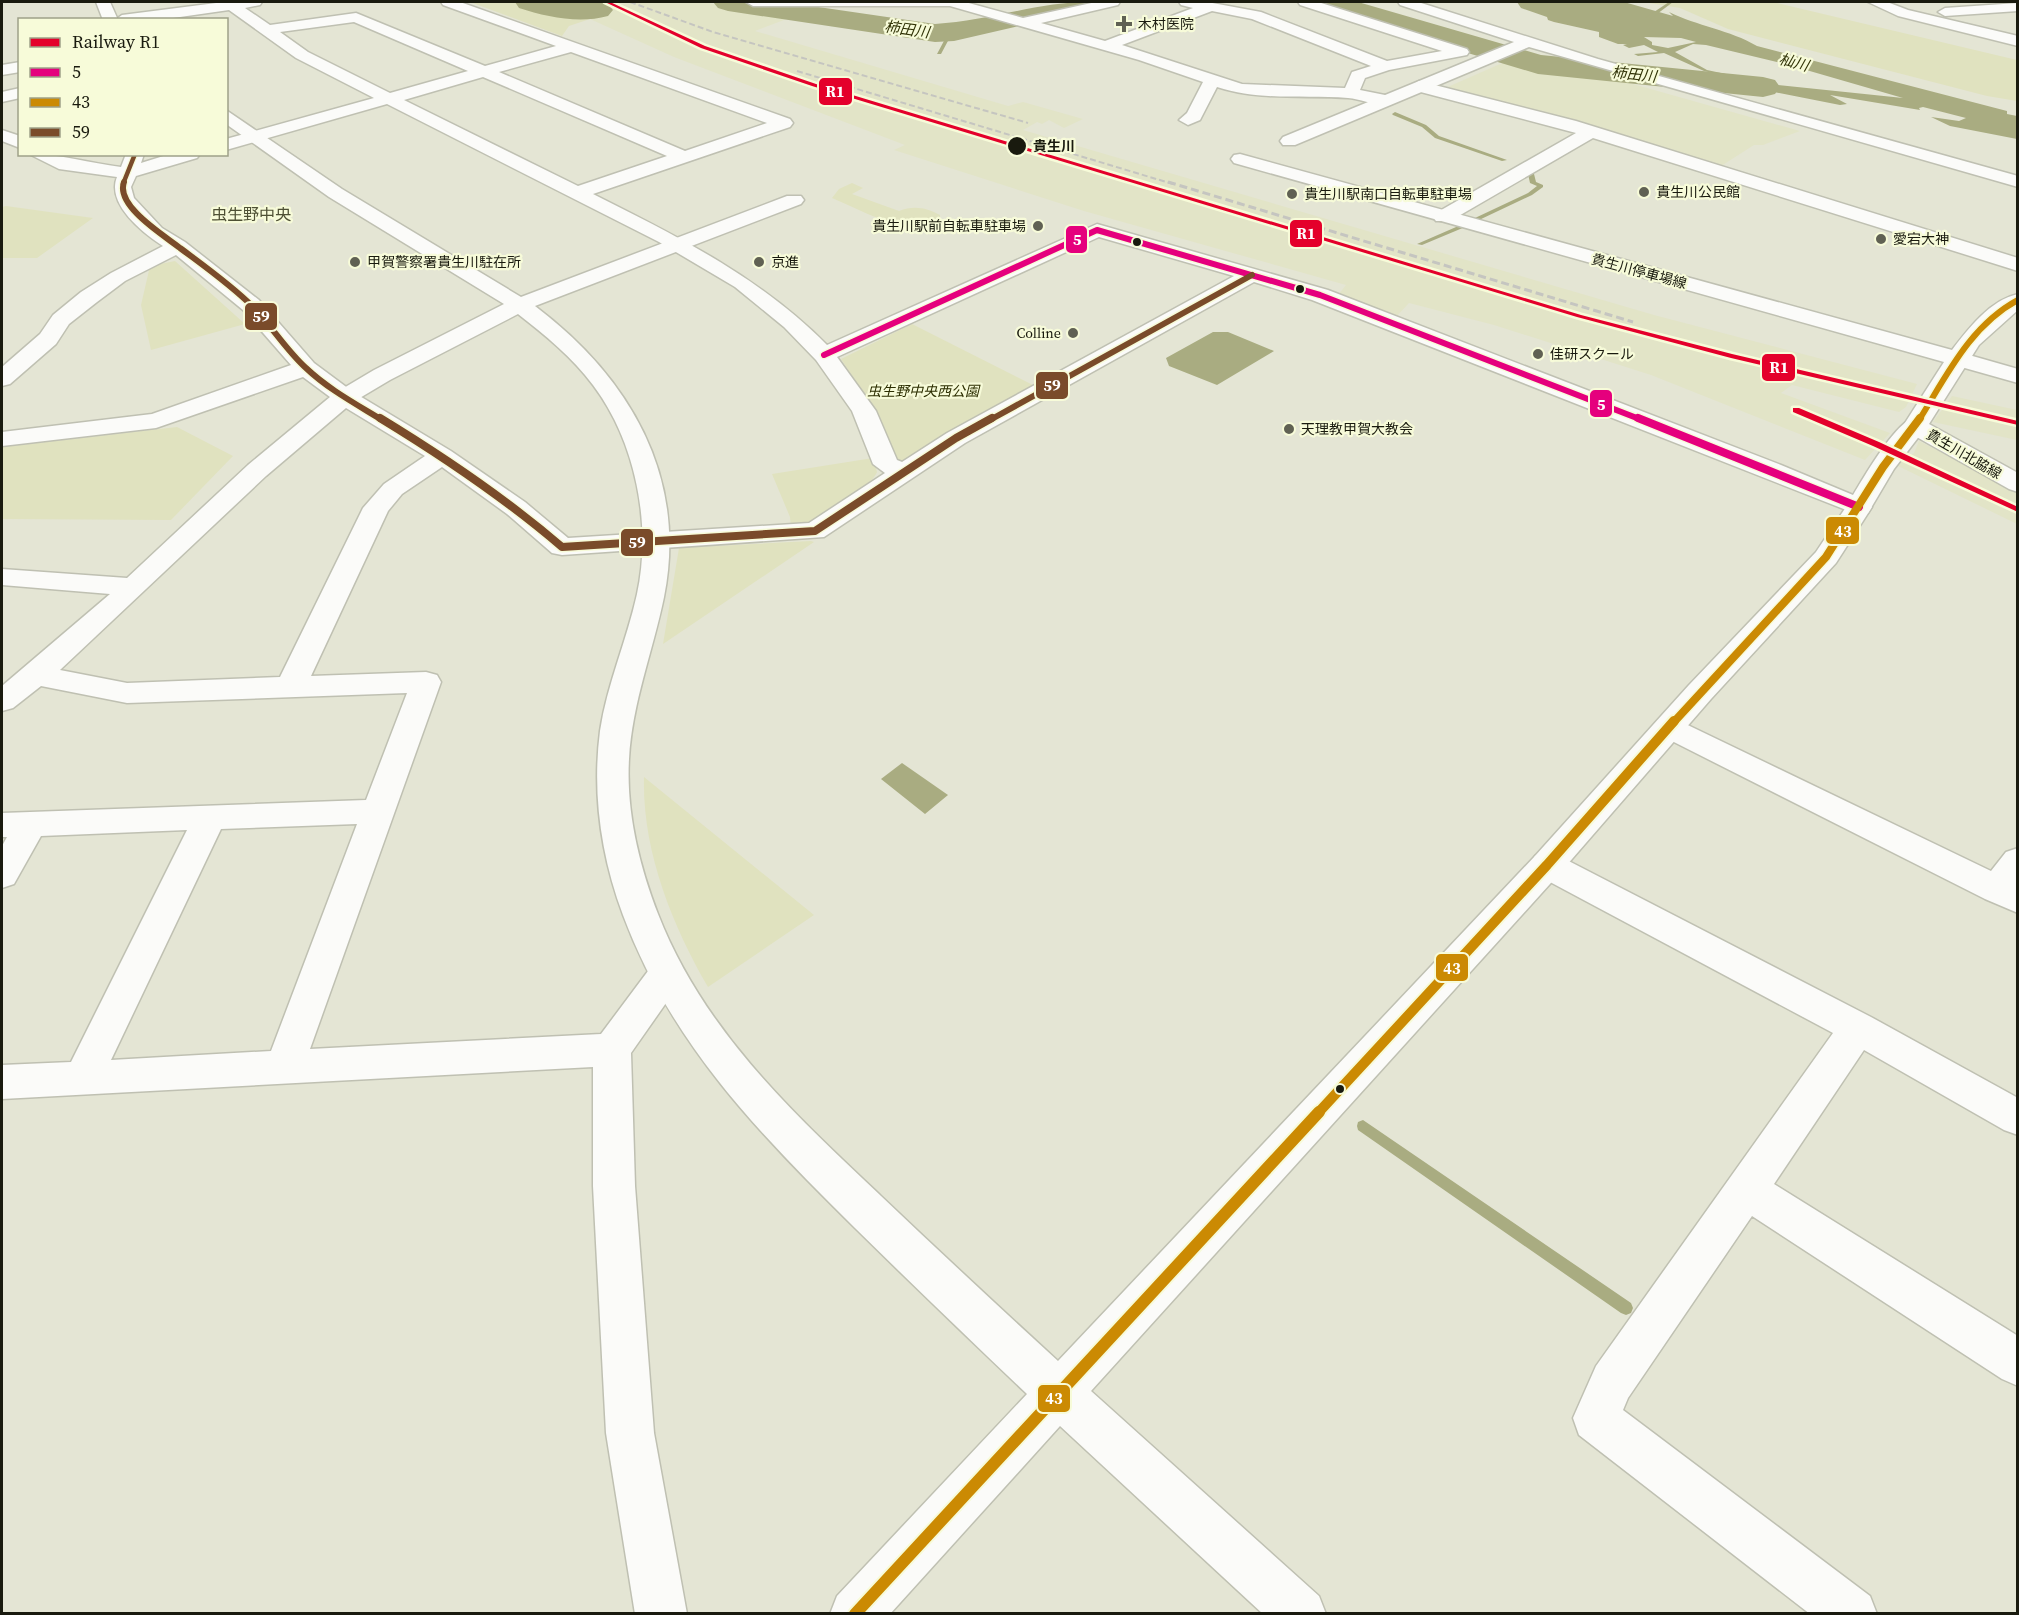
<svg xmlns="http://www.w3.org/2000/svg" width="2019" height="1615" font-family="'Source Serif 4','Noto Sans JP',serif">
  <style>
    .built { fill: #e2e4c7 }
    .green { fill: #e0e2bf }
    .water { fill: #a9ac81; fill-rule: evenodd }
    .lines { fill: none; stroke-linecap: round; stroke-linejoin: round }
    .stream { fill: #a9ac81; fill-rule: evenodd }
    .river { fill: #a9ac81; fill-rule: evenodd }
    .minor-casing { stroke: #bfc0b2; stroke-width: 3 }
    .tertiary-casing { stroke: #bfc0b2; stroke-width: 3 }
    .secondary-casing { stroke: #bfc0b2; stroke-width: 3 }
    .minor { fill: #fbfbf9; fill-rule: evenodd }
    .tertiary { fill: #fbfbf9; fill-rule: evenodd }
    .secondary { fill: #fbfbf9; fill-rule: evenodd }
    .rail-far2 { stroke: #c5c5c0; stroke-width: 2; stroke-dasharray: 6 3; stroke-linecap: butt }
    .rail-far1 { stroke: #c5c5c0; stroke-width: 3; stroke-dasharray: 8 4; stroke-linecap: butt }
    .rail { stroke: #c5c5c0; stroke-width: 4; stroke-dasharray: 10 5; stroke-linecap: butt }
    .bus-1-far1-casing { stroke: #f7fbd9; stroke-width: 9 }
    .bus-1-casing { stroke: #f7fbd9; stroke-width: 11 }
    .bus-2-far3-casing { stroke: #f7fbd9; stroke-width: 9 }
    .bus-2-far2-casing { stroke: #f7fbd9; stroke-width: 11 }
    .bus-2-far1-casing { stroke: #f7fbd9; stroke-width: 14 }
    .bus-2-casing { stroke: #f7fbd9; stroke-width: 16 }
    .bus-3-far2-casing { stroke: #f7fbd9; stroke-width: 7 }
    .bus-3-far1-casing { stroke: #f7fbd9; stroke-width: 9 }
    .bus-3-casing { stroke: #f7fbd9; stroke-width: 11 }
    .bus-1-far1 { stroke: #e5007d; stroke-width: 6 }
    .bus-1 { stroke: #e5007d; stroke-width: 8 }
    .bus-2-far3 { stroke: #cb8a03; stroke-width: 6 }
    .bus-2-far2 { stroke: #cb8a03; stroke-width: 8 }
    .bus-2-far1 { stroke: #cb8a03; stroke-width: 10 }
    .bus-2 { stroke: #cb8a03; stroke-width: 12 }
    .bus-3-far2 { stroke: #7a4b2a; stroke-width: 4.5 }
    .bus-3-far1 { stroke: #7a4b2a; stroke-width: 6 }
    .bus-3 { stroke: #7a4b2a; stroke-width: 8 }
    .rail-1-casing { stroke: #f7fbd9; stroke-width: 5 }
    .rail-1 { fill: #e4002b; fill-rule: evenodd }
    .poi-dot { fill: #606153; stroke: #f7fbd9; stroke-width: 2 }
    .stop-dot { fill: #191a0e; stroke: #f7fbd9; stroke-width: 2 }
    .labels { text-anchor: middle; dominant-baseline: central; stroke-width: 4.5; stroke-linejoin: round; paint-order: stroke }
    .far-poi-label { font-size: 14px; fill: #191a0e; stroke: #f7fbd9; text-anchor: start }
    .far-stop-label { font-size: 14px; font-weight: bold; fill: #191a0e; stroke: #f7fbd9; text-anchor: start }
    .far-street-label { font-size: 14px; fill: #191a0e; stroke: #f7fbd9 }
    .far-park-label { font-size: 14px; font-style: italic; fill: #2c2e01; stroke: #f7fbd9 }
    .far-water-label { font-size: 15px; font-style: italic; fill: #313307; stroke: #f7fbd9 }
    .far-quarter-label { font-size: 16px; fill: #4e5034; stroke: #f7fbd9 }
    .line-badge { stroke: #f7fbd9; stroke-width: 2 }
    .badge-label { font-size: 16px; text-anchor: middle; font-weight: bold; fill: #fff }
  </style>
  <rect width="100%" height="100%" fill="#e4e5d4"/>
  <path class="built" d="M583,2H703L792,17L755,31L1008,106L1023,102L1083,119L1064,128L1049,120L1042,124L1037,122L1023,130L1654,315L1917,384L1906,407L1899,412L1792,385L1781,393L1890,433L1865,460L1651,375L1494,325L1409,303L1395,318L1338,295L1346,285L1084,211L894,150L905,145L674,57L590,19L579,14L592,7Z
    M1507,61L1540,71L1608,77L1800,131L1763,145H1754L1718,168L1443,89Z
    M1952,396L2017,410V440L1933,422Z
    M1919,441L2017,491V524L1896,465L1914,453Z"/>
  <path class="green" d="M470,2H583L593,7L580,14L590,19L569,26L562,36Z
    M1643,2H1773L2017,60V101L1987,96L1728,29L1680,8Z
    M852,183L863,188L852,194L899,211C914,205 927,208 940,215V219C901,236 869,213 832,198L839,189Z
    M6,206L93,218L37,258H2V207Z
    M175,261L245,324L151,350L141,305L150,266Z
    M912,324L1037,387L908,462L894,461L867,398L841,359Z
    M177,427L233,456L171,520L2,519V447Z
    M873,458L877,472C870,490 810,525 791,528L790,517L772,474Z
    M811,541L814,542L663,644L679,548Z
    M644,777L814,915L708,987C672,925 642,850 644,777Z"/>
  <path class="water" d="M1517,2H1624L1673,16L1669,12C1697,26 1730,30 1757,46L2007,111V114L2017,116V139L1950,126L1931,117L1959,121L1966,118L1923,107L1919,108L1920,110L1830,95L1847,104L1840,105L1769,91L1676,79L1669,77L1756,84L1704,71L1664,53L1638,56L1634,54L1658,52L1644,45L1629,48L1623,45L1627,44H1618L1599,37V32L1554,22L1548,20L1547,17L1521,8ZM1644,37L1681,38L1696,42L1668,48L1652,45V42ZM1693,44L1706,45L1789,65L1903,98L1777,85L1707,70L1675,52Z
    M1213,332H1228L1274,351L1217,385L1169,366L1166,358Z
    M902,763L948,795L925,814L881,779Z"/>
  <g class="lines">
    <path class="stream" d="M1669,2H1673L1649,20H1645V18Z
      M946,31L948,32L949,39L941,54H937L945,39L944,32Z
      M1526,59L1528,62L1517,65L1514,63Z
      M1395,112L1426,125L1439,136L1507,160L1502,161L1435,138L1422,127L1393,115L1392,114Z
      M1531,172L1534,174L1536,182L1543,185V187L1532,195L1479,220H1475V218L1528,193L1537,186L1530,183L1528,174Z
      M1463,224L1465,225V227L1422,245L1417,244Z
      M1363,1120L1631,1303L1633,1308L1631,1313L1626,1315L1621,1313L1358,1130L1357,1126L1358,1122Z"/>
    <path class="river" d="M515,2H600L608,4L613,10L608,16C579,24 547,17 519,8Z
      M713,2H784L935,24C991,21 1042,0 1099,2L1094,8L1084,11L954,41L935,42L728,11L718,8Z
      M1313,2H1358L1541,55L1763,77L1775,80L1780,87L1775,94L1763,97L1538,74L1318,8Z"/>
    <defs>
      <path id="minor" d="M224,2H262L260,5L245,8L270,25L356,13L485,66L556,46L443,5L441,2H460L790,119L793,123L790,127L593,194C677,236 760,277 827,345L1097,224L1328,290L1781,465L1853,495C1865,475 1888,436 1906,422C1911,418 1917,419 1924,421L1927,426L1894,469L1868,513L1859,515L1312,300L1254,282L965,443L824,537L562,555L552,553L507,514L442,467L402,494L388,511L311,676L426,672L437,675L441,682L310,1049L601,1034L654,963L667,958L680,963L685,973L680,983L631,1053L635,1186L654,1433L687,1614H635L606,1433L593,1186V1067L2,1099V1065L71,1062L187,830L41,836L14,884L2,888V846L7,837H2V813L366,800L407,693L127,703L41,686L13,708L2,711V686L110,594L2,585V569L127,578L248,465L330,397L303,377L156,428L2,446V432L152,414L291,365L243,310L176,255L125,281L97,302L69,324L56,344L10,384L2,386V367L40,334L53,315L81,292L111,273L163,246C143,233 106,204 117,177L59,169L29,154C60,154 90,163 121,167L126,154H144L141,163L170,154H200L197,158L136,176L131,187L134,198L162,228L185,242L259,300L314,363L353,392L451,451L525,502L568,538L809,523L885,473L873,464L852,411L816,360L784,327L735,287L659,242L387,104L226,150V139L374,98L296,58L229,10L159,20H115L122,15ZM354,22L468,71L390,93L308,52L280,32ZM571,52L767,123L685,151L499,72ZM483,77L667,156L578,186L404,100ZM1099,237L1234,276L947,433L902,462L897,460L876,411L837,357ZM346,408L425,456L384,484L363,508L280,677L127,683L60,670L266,476ZM357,824L271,1051L111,1060L221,829Z
        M746,2H965L1023,18L1096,2H1120L1118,5L1041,23L1105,41L1193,8L1181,5L1179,2H1207L1261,12L1387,61L1442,51L1300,5L1298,2H1318L1467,49L1469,52L1467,55L1389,70L1365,78L1360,90L1390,96L1392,100L1390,104C1377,107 1362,99 1348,98C1305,95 1259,101 1217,87L1200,120L1188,125L1179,120L1187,113L1203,82L1139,60L950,6H753ZM1212,11L1252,19L1371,66L1352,72L1345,88L1242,84L1122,45Z
        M1868,2H1887L1908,10L2018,36V46L1898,16Z
        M2018,3V11L1945,16L1938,12L1945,8Z
        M20,62V72L2,75V65Z
        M1419,81L1576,121L2018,258V271L1593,138L1450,221H1436L1433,217L1436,213L1576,133L1413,90L1411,86Z
        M20,88V98L2,102V92Z
        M2,130L20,136V148L2,141Z
        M1955,351L2018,369V383L1947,363L1944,358L1947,353Z
        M1669,716L1991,871L2006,852L2018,848V913L1985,899L1658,734L1653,727L1658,720Z
        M1547,852L1559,856L1871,1017L2018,1098V1135L2004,1130L1864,1050L1774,1184L2018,1336V1386L2002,1379L1752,1216L1628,1398L1623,1410L1870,1596L1877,1614H1810L1579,1435L1573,1418L1596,1366L1833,1033L1535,874L1530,865L1535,856Z"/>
      <path id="tertiary" d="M96,2H110L118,20H103Z
        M1398,2H1418L1598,59L2018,176V187L1529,47L1295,145H1283L1280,141L1283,137L1514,42L1400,5Z
        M226,110L342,189L521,297L787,196H801L804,200L801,204L535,306C629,377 688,476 664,597C653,651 632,703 629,759C626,811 639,865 658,914C703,1030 793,1113 881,1196C940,1252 999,1307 1058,1361L1535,856L1689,685L1816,552L1850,501L1859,499L1868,501L1872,507L1836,563L1711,699L1559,874L1091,1391L1319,1596L1326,1614H1263L1060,1426L890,1614H830L837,1596L1027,1394C969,1339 912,1284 855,1228C759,1133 671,1044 623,915C601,856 592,793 600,731C607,684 627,640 637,594C652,525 636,442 593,385C572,357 545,335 518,314L390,380L353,402H337L333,397L337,392L374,370L504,304L329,197L226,124Z"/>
      <path id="secondary" d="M1240,154L1952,350C1968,329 1990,300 2018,294V310L1979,345L1929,424L2018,473V492L2009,489L1906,431L1903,426L1944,362L1234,163L1231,159L1234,155Z"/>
    </defs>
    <use href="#minor" class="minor-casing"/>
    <use href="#tertiary" class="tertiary-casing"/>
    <use href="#secondary" class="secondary-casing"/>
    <use href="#minor" class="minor"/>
    <use href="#tertiary" class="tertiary"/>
    <use href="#secondary" class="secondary"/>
    <path class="rail-far2" d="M607,2L703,47L814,85L1141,184
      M630,2L713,32L1028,123
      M797,71L1173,184"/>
    <path class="rail-far1" d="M1136,182L1579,316L1731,356L2003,420
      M1168,182L1633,322"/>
    <path class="rail" d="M1997,418L2018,423"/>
    <defs>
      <path id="bus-1-far1" d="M824,355L1097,230L1320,295L1642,420"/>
      <path id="bus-1" d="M1638,418L1859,507"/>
      <path id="bus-2-far3" d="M1919,420C1947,375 1970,326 2018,300"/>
      <path id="bus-2-far2" d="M1673,723L1826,557L1883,467L1920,418"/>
      <path id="bus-2-far1" d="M1318,1113L1547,865L1674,721"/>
      <path id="bus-2" d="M855,1614L1319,1112"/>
      <path id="bus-3-far2" d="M123,184L135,154"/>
      <path id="bus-3-far1" d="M124,182C115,206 165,236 180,248C204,266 231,285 252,306C271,325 286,350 306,368C328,389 356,404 382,420
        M990,420L1252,275"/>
      <path id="bus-3" d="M380,418C444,457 505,498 562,547L815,531L956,438L992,418"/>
    </defs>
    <use href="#bus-1-far1" class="bus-1-far1-casing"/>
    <use href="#bus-1" class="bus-1-casing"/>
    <use href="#bus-2-far3" class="bus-2-far3-casing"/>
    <use href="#bus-2-far2" class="bus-2-far2-casing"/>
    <use href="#bus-2-far1" class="bus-2-far1-casing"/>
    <use href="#bus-2" class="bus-2-casing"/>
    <use href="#bus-3-far2" class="bus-3-far2-casing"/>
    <use href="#bus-3-far1" class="bus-3-far1-casing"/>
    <use href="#bus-3" class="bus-3-casing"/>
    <use href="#bus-1-far1" class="bus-1-far1"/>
    <use href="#bus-1" class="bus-1"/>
    <use href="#bus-2-far3" class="bus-2-far3"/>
    <use href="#bus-2-far2" class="bus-2-far2"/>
    <use href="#bus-2-far1" class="bus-2-far1"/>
    <use href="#bus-2" class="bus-2"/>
    <use href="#bus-3-far2" class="bus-3-far2"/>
    <use href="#bus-3-far1" class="bus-3-far1"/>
    <use href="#bus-3" class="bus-3"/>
    <defs>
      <path id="rail-1" d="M605,2H610L705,46L816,84L1581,315L1732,354L2018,421V425L1731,358L1577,317L812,86L701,48Z
        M1793,408H1799L1879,442L2018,507V512L1873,446L1793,412Z"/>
    </defs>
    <use href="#rail-1" class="rail-1-casing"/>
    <use href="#rail-1" class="rail-1"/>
  </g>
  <g class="poi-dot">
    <path d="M1121 15h6v6h6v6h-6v6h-6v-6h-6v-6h6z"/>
    <circle cx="1644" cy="192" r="6"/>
    <circle cx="1292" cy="194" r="6"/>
    <circle cx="1038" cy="226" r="6"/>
    <circle cx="1881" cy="239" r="6"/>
    <circle cx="355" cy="262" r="6"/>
    <circle cx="759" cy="262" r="6"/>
    <circle cx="1073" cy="333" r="6"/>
    <circle cx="1538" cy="354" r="6"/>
    <circle cx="1289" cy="429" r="6"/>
  </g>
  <g class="stop-dot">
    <circle cx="1017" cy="146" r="10"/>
    <circle cx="1137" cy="242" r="5"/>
    <circle cx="1300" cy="289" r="5"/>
    <circle cx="1340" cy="1089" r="5"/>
  </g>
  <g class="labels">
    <g class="far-poi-label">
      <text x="1138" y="24">木村医院</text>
      <text x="1656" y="192">貴生川公民館</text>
      <text x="1304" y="194">貴生川駅南口自転車駐車場</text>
      <text x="1026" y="226" text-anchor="end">貴生川駅前自転車駐車場</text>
      <text x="1893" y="239">愛宕大神</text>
      <text x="367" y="262">甲賀警察署貴生川駐在所</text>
      <text x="771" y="262">京進</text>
      <text x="1061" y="333" text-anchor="end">Colline</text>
      <text x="1550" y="354">佳研スクール</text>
      <text x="1301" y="429">天理教甲賀大教会</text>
    </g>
    <g class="far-stop-label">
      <text x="1033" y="146">貴生川</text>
    </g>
    <g class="far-street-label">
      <text transform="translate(1639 271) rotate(15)">貴生川停車場線</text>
      <text transform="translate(1964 454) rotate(30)">貴生川北脇線</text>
    </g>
    <g class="far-park-label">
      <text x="923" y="391">虫生野中央西公園</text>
    </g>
    <g class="far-water-label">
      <text transform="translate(907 29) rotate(8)">柿田川</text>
      <text transform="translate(1794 62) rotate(15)">杣川</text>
      <text transform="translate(1634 74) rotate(6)">柿田川</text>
    </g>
    <g class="far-quarter-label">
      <text x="251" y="214">虫生野中央</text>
    </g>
  </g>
  <g class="line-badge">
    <rect x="818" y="77" width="35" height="29" rx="6" fill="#e4002b"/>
    <rect x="1289" y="219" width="34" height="29" rx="6" fill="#e4002b"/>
    <rect x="1065" y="225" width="23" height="29" rx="6" fill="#e5007d"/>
    <rect x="244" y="302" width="34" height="29" rx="6" fill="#7a4b2a"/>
    <rect x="1761" y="353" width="35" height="29" rx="6" fill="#e4002b"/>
    <rect x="1035" y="371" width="34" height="29" rx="6" fill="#7a4b2a"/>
    <rect x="1589" y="389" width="24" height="29" rx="6" fill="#e5007d"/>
    <rect x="1825" y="516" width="35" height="29" rx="6" fill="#cb8a03"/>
    <rect x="620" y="528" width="34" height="29" rx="6" fill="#7a4b2a"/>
    <rect x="1435" y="953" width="34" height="29" rx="6" fill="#cb8a03"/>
    <rect x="1037" y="1384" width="34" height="29" rx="6" fill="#cb8a03"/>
  </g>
  <g class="badge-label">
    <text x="835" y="97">R1</text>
    <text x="1306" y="239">R1</text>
    <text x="1077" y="245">5</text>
    <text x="261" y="322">59</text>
    <text x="1779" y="373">R1</text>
    <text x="1052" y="391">59</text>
    <text x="1601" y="410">5</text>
    <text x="1843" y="537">43</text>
    <text x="637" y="548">59</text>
    <text x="1452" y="974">43</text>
    <text x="1054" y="1404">43</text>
  </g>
  <rect width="2019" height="1615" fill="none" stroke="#191a0e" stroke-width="6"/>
  <rect x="18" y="18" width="210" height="138" fill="#f7fbd9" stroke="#9ea188" stroke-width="1.5"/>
  <rect x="30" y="38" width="30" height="9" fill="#e4002b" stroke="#9ea188" stroke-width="1.5"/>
  <text x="72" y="48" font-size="18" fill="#191a0e">Railway R1</text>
  <rect x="30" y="68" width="30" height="9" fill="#e5007d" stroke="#9ea188" stroke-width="1.5"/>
  <text x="72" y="78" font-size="18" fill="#191a0e">5</text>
  <rect x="30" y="98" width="30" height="9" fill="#cb8a03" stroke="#9ea188" stroke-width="1.5"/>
  <text x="72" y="108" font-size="18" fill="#191a0e">43</text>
  <rect x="30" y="128" width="30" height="9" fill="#7a4b2a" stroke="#9ea188" stroke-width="1.5"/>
  <text x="72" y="138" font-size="18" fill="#191a0e">59</text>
</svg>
